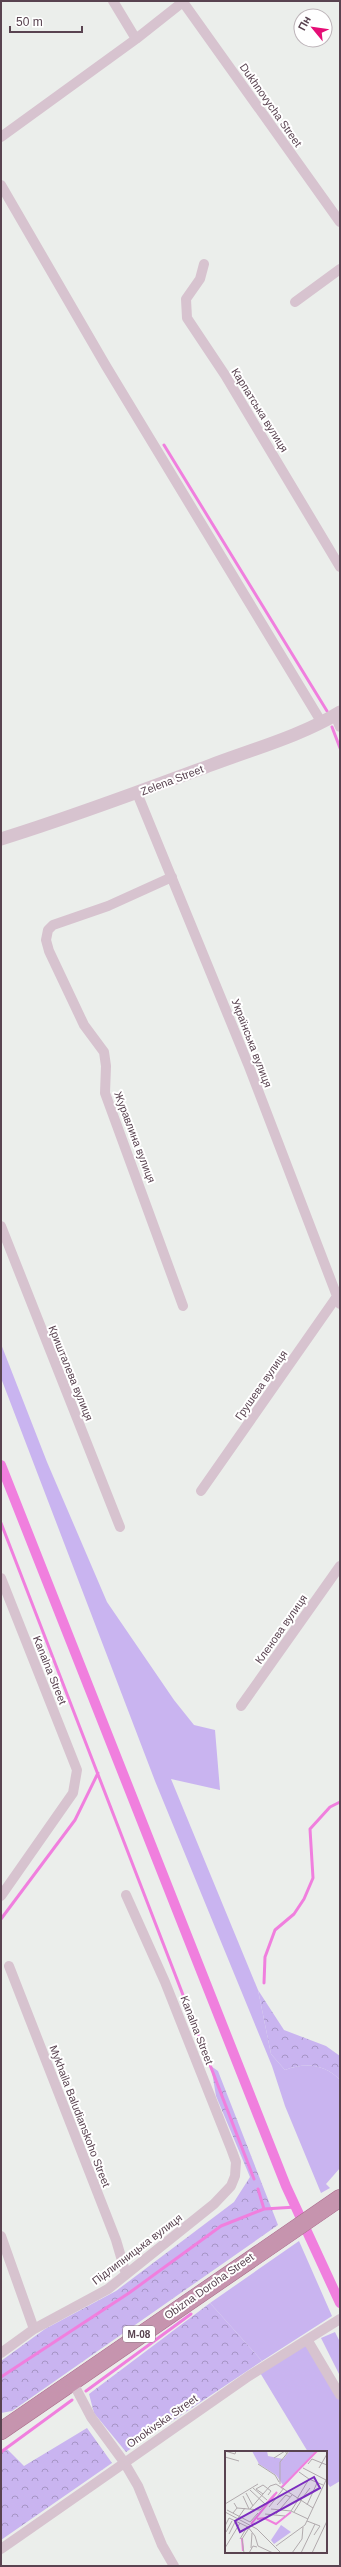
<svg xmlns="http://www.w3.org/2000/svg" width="341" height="2567" font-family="Arial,sans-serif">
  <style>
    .grass { fill: #c9b4f0 }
    .forest { fill: url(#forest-crowns) }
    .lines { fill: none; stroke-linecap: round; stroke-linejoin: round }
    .stream { stroke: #f07fde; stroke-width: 3 }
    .canal { stroke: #f07fde; stroke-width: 10 }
    .trunk-casing { stroke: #aa6a8b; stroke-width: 18 }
    .minor { stroke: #d7c3cf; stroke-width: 10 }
    .tertiary { stroke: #d7c3cf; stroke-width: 13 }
    .trunk { stroke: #c694ae; stroke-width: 17 }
    .labels { text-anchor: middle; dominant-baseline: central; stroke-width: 4; stroke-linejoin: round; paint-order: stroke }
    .shield { fill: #fff; stroke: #8b7b84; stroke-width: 1 }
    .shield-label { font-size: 10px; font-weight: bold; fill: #594350 }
    .street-label { font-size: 11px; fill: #594350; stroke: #fff }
    .inset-river { fill: none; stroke: #f07fde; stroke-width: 2 }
    .inset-road { fill: none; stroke: #b1aaad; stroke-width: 1 }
    .view { fill: #7b2cbf; fill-opacity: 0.15; stroke: #7b2cbf; stroke-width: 2 }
    .inset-edge { fill: none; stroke: #594350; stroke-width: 2 }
  </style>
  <defs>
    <pattern id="forest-crowns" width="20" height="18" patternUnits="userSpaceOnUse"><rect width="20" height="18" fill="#c9b4f0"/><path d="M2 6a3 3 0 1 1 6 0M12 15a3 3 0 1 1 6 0" fill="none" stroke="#a694c5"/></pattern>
  </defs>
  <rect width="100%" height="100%" fill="#ebeeeb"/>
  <path class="grass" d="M1,1344L47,1462L107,1602L174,1700L194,1725L215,1730L220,1790L171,1779L258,1990L271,2054L285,2070C305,2062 325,2064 340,2080V2168L326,2184L330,2188L321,2193L285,2106L272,2066L155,1781L1,1378Z
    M299,2241L332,2316L262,2361L210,2303Z
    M335,2332L340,2342V2376L321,2338Z
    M308,2341L340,2395V2481L330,2487L326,2481V2452H308L259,2371Z"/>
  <path class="forest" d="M258,1990L284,2030L326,2046L340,2056V2080C325,2064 305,2062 285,2070L271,2054Z
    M211,2066L218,2071L278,2225L12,2411L1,2413V2361L45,2329L116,2291L234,2202L250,2177L216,2096Z
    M210,2303L262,2361L126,2452L94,2413L89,2394Z
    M87,2428L112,2463L1,2540V2453L7,2449L24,2466Z"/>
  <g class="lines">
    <path class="stream" d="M164,445L327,711
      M332,727L340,748
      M1,1523L254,2179
      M1,1919L75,1820L98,1773
      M264,1983L265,1957L275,1930L294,1914L304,1899L313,1878L310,1829L330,1807L340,1802
      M258,2189L264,2209
      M1,2377L129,2293L221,2226L264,2209L296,2207
      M86,2391L191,2314
      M1,2452L72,2400"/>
    <path class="canal" d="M1,1465L286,2186L340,2303"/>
    <defs>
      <path id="trunk" d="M1,2431L340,2198"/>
    </defs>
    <use href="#trunk" class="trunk-casing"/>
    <path class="minor" d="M113,1L136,39
      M183,2L340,222
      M1,137L136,39L184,1
      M1,185L106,366L322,723
      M204,264L200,279L186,299L187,318L225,375L340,567
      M295,302L340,269
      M335,715L340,727
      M137,793L248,1064L340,1304
      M172,877L108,906L53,925L48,930L46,940L49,951L84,1025L104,1052L106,1066L105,1093L183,1306
      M1,1226L120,1527
      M201,1491L340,1292
      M1,1578L77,1770L73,1793L1,1896
      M241,1706L340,1566
      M9,1966L116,2240L126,2274
      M1,2236L34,2329
      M308,2341L340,2395
      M1,2353L34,2329L108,2289L214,2204L231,2186L235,2176L236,2162L232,2151L165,1982L126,1895
      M72,2381L91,2417L124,2462L138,2486L162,2545L174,2566
      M1,2549L249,2376L340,2319"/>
    <path class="tertiary" d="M1,839C72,817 141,791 211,765C253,749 301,736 340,712"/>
    <use href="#trunk" class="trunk"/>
  </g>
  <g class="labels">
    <rect class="shield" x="123" y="2326" width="32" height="16" rx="3"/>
    <g class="shield-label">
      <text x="139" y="2334">М-08</text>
    </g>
    <g class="street-label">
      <text transform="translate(271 105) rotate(55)">Dukhnovycha Street</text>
      <text transform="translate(260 410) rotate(58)">Карпатська вулиця</text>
      <text transform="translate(172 780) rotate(-21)">Zelena Street</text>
      <text transform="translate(252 1043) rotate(69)">Українська вулиця</text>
      <text transform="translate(135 1137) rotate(69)">Журавлина вулиця</text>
      <text transform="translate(71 1373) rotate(68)">Кришталева вулиця</text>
      <text transform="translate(261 1385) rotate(-55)">Грушева вулиця</text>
      <text transform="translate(281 1629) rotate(-55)">Кленова вулиця</text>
      <text transform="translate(50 1670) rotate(68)">Kanalna Street</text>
      <text transform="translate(197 2030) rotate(69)">Kanalna Street</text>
      <text transform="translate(80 2116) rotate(69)">Mykhaila Baludianskoho Street</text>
      <text transform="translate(137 2249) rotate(-37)">Підлипницька вулиця</text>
      <text transform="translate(209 2286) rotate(-35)">Obizna Doroha Street</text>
      <text transform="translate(162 2421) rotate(-35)">Onokivska Street</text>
    </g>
  </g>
  <g transform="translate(225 2451)">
    <rect width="102" height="102" fill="#ebeeeb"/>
    <path d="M27,0H42L43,5L58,8L65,0H91L58,34L51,24L34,13Z" fill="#c9b4f0"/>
    <path d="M56,74L66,81L49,93L46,89Z" fill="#c9b4f0"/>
    <path class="inset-river" d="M56,37L92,0M42,52L50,43M32,68L39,67L51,73L66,61M26,73L52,41M17,87L18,100"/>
    <path class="inset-road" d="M0,0L10,3L11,0M0,6L14,10M49,7L60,0L62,3M33,13L50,24L54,31M83,13L87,8L102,14M78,17L101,29M94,17L102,3M74,21L84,28M55,33V11L64,0M28,37L42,49M25,39L40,53M21,42L28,55M38,43L31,38L38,34L46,40L43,44M18,45L24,58M72,48L84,28L98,34M75,50L85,37M0,53L33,33M52,54L61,44L65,46M82,54L92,32M44,56L59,37M12,57L35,59L42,51M25,58L45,35L51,33L88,57M46,58L66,60L83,68M2,59L25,71L33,62M66,60L73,49M0,61L32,78L56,102M69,61L76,50M8,62L12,57L9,52M40,63L60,65M51,63L67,44M13,67L20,57M82,70L95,75L89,84M0,75L4,67L23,76L30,85L33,95L48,102M1,81L7,70M4,83L10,71M15,88L22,76M51,95L80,74L102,27M0,97L15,72M26,97L27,82M19,102L17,88L24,77M24,102L28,95L32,96M67,102L77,88L78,76M76,102L90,73M87,102L102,70"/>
    <path class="view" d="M89,26L95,37L15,81L10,70Z"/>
    <rect width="102" height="102" class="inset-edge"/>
  </g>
  <rect width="341" height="2567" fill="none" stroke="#594350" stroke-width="4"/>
  <g transform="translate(313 28) rotate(299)"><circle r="19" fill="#ffffff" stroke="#bdb4b9"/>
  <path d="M0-3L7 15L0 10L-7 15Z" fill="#e50e76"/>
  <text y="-6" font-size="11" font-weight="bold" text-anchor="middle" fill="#594350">Пн</text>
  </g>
  <path d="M10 26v6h72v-6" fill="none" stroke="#594350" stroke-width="2"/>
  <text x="16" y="26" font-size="12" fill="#594350" stroke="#ffffff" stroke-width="3" paint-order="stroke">50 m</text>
</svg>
